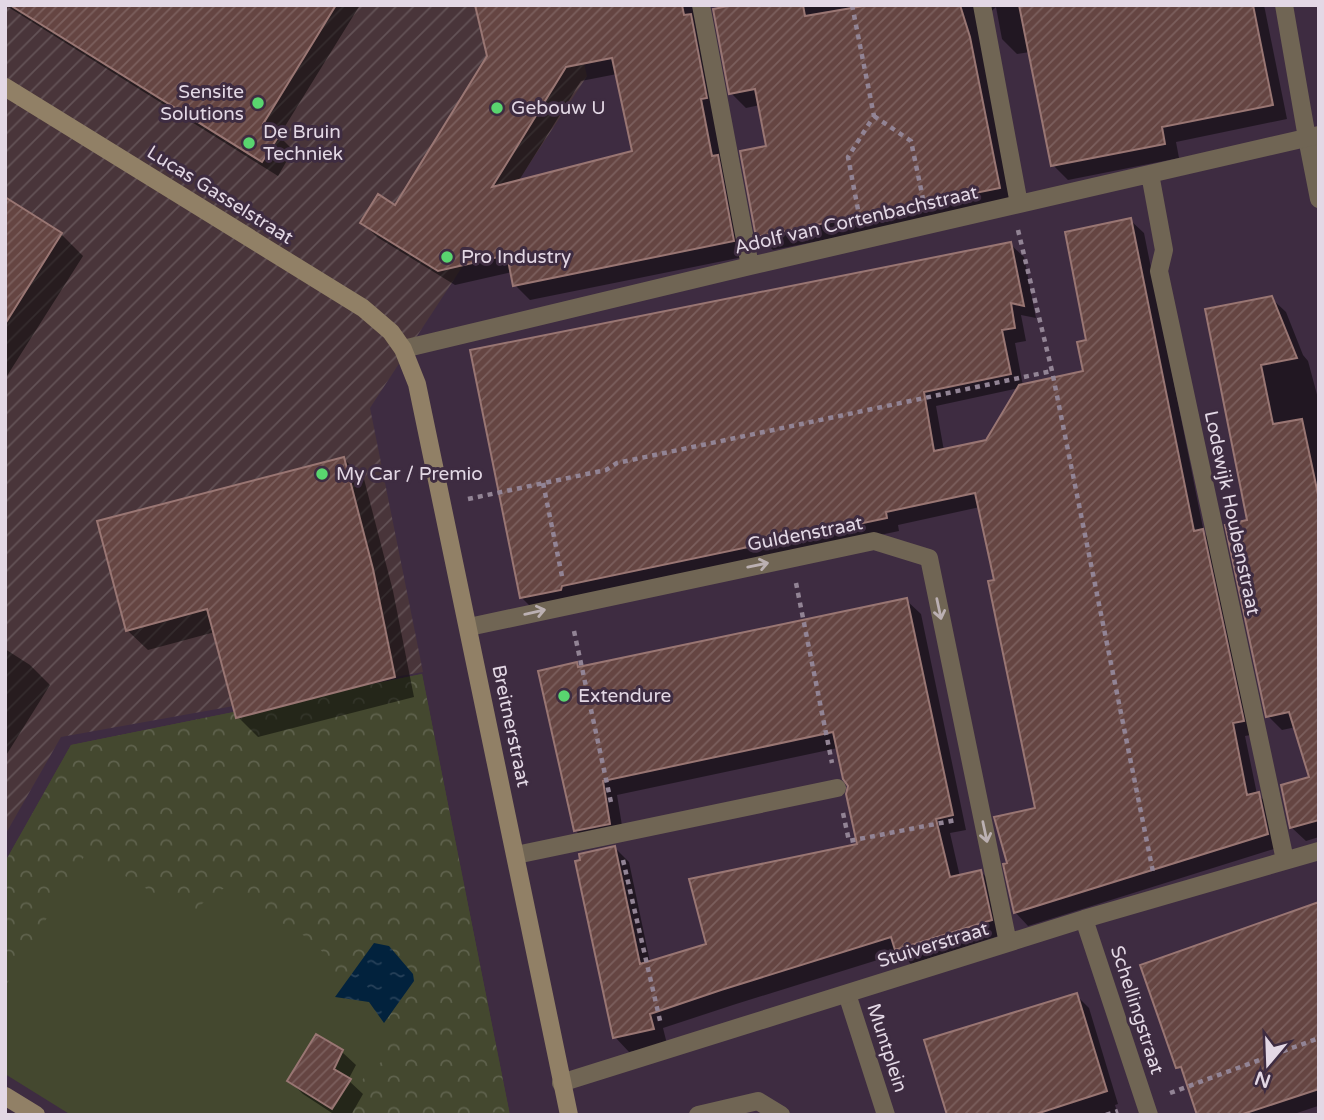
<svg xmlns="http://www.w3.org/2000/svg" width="1324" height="1120" font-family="'Varela Round',sans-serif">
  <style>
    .industrial { fill: url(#industrial-furrows) }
    .green { fill: #44482f }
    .forest { fill: url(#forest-crowns) }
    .water { fill: url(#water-ripples) }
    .shadow { fill: #0007; fill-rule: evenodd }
    .building { fill: url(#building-hatch); stroke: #997673; stroke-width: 2; fill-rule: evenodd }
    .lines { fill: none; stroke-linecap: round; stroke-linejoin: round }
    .path { stroke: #928495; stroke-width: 4.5; stroke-dasharray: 5 5; stroke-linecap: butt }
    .lane { stroke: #706554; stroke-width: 18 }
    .street { stroke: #706554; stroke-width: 18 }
    .secondary { stroke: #918066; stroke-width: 18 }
    .oneway { stroke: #bbb0b2 }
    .poi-dot { fill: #59d56f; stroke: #3e2c41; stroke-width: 2.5 }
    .labels { text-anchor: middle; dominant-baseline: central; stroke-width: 6; stroke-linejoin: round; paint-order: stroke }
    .poi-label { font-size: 19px; fill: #e3d8e5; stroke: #3e2c41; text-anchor: start }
    .street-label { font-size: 19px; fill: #e3d8e5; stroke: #3e2c41 }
  </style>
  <defs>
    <pattern id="industrial-furrows" width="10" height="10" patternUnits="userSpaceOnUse" patternTransform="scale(1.75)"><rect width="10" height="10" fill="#49353a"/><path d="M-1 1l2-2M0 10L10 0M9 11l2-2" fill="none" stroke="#635256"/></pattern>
    <pattern id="forest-crowns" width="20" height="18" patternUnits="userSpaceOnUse" patternTransform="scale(1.75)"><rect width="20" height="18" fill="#44482f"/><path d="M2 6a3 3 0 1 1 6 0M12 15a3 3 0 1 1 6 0" fill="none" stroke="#5f624d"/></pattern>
    <pattern id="water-ripples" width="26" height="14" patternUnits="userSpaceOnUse" patternTransform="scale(1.75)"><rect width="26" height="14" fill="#02223d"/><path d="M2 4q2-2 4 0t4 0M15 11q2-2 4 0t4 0" fill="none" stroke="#274159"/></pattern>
    <pattern id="building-hatch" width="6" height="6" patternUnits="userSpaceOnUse" patternTransform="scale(1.75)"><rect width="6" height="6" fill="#654542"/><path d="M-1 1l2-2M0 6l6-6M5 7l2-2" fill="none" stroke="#7b5f5d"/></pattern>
  </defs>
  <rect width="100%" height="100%" fill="#3e2c41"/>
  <path class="industrial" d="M5,5H570L587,76L370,408L423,672L61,737L5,835Z"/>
  <path class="green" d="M422,674L510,1115H71L5,1074V862L71,745Z"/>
  <path class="forest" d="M422,674L509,1111L469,1115H335L370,1070L384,1060L391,1036L384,1023L414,981L374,944L335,997C332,936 303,940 262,910C252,902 243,892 234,883L210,896L191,915L113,869L85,855L5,987V862L71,745Z"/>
  <path class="water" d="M374,943L389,946L413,974L414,981L384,1023L369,1002L335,997Z"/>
  <path class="shadow" d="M5,5H360L279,136L293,150L278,176Z
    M477,5H693L748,256L530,300L515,285L512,272L455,285L377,237L362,222L395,208L489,56ZM617,74L634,152L518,182L581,81Z
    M740,5H1264L1287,119L1176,142L1179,158L1068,180L1053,165L1030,52L1017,54L1002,39L996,7L985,17L1014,202L773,250L758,236L768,147L760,105L746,108L731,93Z
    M5,200L61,234L83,256L5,379Z
    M1130,220L1144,233L1204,533L1215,544L1256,734L1245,736L1257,794L1272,807L1280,847L1028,926L1015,912L1037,809L980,507L898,525L899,531L575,599L535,611L522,598L1010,244L1024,257L1036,318L1021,315L1026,341L1015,343L1023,386L1085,372L1088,342ZM1019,388L987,441L944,451L936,406Z
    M1271,298L1286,312L1303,355L1308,361L1319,402V837L1306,841L1291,827L1311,778L1296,727L1282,730L1268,716L1249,522L1208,311Z
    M344,459L364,479L393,591L414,697L258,737L238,717L215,632L148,650L127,630Z
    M906,600L921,614L966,830L950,833L960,877L981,872L995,886L1005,934L911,964L900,953L736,1004L663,1028L667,1044L629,1052L615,1037V848L629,862L650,962L708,945L859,845L850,786L838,748L617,795L624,838L590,845L575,830L577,664L581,668Z
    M5,649L30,665L50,685L5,757Z
    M1319,904V1108L1318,1106L1291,1115H1199L1186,1075L1178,1067Z
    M1076,995L1089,1008L1118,1104L1115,1105L1118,1115H949Z
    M317,1036L342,1052L356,1065L348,1080L363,1094L351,1115H335L303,1094L289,1080Z"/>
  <path class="building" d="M10,5H336L263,124L280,134L262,162Z
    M475,5H682L684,15L691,14L707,98L701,99L712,156L718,155L734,241L513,286L507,255L438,271L360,223L378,194L395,205L487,56ZM612,58L632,151L492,187L566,67Z
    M733,5H803L805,16L869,5H960L970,37L1000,188L756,237L740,151L766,146L755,89L729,94L713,9Z
    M1019,5H1253L1273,105L1162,127L1165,144L1051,166Z
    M5,197L62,233L5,324Z
    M1131,218L1194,531L1203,529L1244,721L1233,723L1247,795L1259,792L1268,834L1014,913L1003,864L1007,863L994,817L1035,808L988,581L994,580L975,493L886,512L887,518L562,586L561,590L520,598L470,350L1011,242L1024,306L1011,303L1015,328L1002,330L1011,374L924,392L934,451L986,440L1019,385L1083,371L1077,342L1086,340L1065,232Z
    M1272,296L1297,358L1261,365L1273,424L1302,419L1319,499V820L1290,828L1281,785L1309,777L1289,712L1266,717L1225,525L1247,520L1205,309Z
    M344,457L373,569L395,677L236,718L207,609L126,631L97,521Z
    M907,598L953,815L936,819L950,877L981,870L992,920L895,950L891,937L721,990L650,1014L654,1029L613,1038L575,861L580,860L579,854L615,846L640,964L706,944L689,879L857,844L846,794L848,786L843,779L833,732L603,781L610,824L574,831L538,671L577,662L578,667Z
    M1319,902V1089L1240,1115H1197L1181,1067L1176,1068L1140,965Z
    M1077,993L1107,1091L1033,1115H947L924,1040Z
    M316,1034L343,1050L334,1069L351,1079L332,1109L287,1081Z"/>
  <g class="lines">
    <path class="path" d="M852,5L874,116L848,157L859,215
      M874,116L911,141L923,199
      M1018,230L1052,371L1153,872
      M543,483L563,581
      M468,499L606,470L617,463L1052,371
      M796,583L832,763
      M574,631L612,807
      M843,813L849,841L956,820
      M623,860L661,1025
      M1170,1093L1319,1038
      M1106,1115L1118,1111"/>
    <path class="lane" d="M1307,138L1319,199
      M516,855L837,788
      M847,994L886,1115
      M698,1115L758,1101L781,1115"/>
    <path class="street" d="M701,5L750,266
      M982,5L1019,204
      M1284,5L1307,138
      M1150,174L1164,250L1159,271L1285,860
      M403,349L750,266L1319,135
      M469,627L874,541L929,558L1008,943
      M1084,919L1149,1115
      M561,1083L1084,919L1319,851"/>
    <path class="secondary" d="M5,87L363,308L391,332L403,349L417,384L569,1115
      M5,1096L36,1115"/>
  </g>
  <defs><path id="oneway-shaft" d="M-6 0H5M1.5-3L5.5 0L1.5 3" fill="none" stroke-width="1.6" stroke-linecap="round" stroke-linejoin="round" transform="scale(1.75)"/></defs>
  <g class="oneway">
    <use href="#oneway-shaft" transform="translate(758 565) rotate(-12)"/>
    <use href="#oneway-shaft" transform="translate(939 609) rotate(78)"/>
    <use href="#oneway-shaft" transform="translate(535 612) rotate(-13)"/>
    <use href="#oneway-shaft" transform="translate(985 832) rotate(78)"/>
  </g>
  <g class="poi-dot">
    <circle cx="258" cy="103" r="7"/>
    <circle cx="497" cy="108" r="7"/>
    <circle cx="249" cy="143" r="7"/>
    <circle cx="447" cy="257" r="7"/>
    <circle cx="322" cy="474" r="7"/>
    <circle cx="564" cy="696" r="7"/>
  </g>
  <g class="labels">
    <g class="poi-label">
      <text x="244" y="92" text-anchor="end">Sensite<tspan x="244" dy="22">Solutions</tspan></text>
      <text x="511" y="108">Gebouw U</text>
      <text x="263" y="132">De Bruin<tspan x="263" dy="22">Techniek</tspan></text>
      <text x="461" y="257">Pro Industry</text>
      <text x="336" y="474">My Car / Premio</text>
      <text x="578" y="696">Extendure</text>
    </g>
    <g class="street-label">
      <text transform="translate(220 195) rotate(32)">Lucas Gasselstraat</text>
      <text transform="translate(856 220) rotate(-13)">Adolf van Cortenbachstraat</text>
      <text transform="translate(1232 513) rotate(78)">Lodewijk Houbenstraat</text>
      <text transform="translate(805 534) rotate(-11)">Guldenstraat</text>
      <text transform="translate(511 726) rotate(78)">Breitnerstraat</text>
      <text transform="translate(933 945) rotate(-17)">Stuiverstraat</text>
      <text transform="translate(1137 1010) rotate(72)">Schellingstraat</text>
      <text transform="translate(887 1048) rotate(72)">Muntplein</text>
    </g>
  </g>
  <rect width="1324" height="1120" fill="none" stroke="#e3d8e5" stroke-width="14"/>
  <g transform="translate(1268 1064) rotate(199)" stroke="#3e2c41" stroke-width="5" paint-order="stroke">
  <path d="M0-5L12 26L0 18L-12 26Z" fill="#e3d8e5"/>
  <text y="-10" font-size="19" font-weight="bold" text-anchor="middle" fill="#e3d8e5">N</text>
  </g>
</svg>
